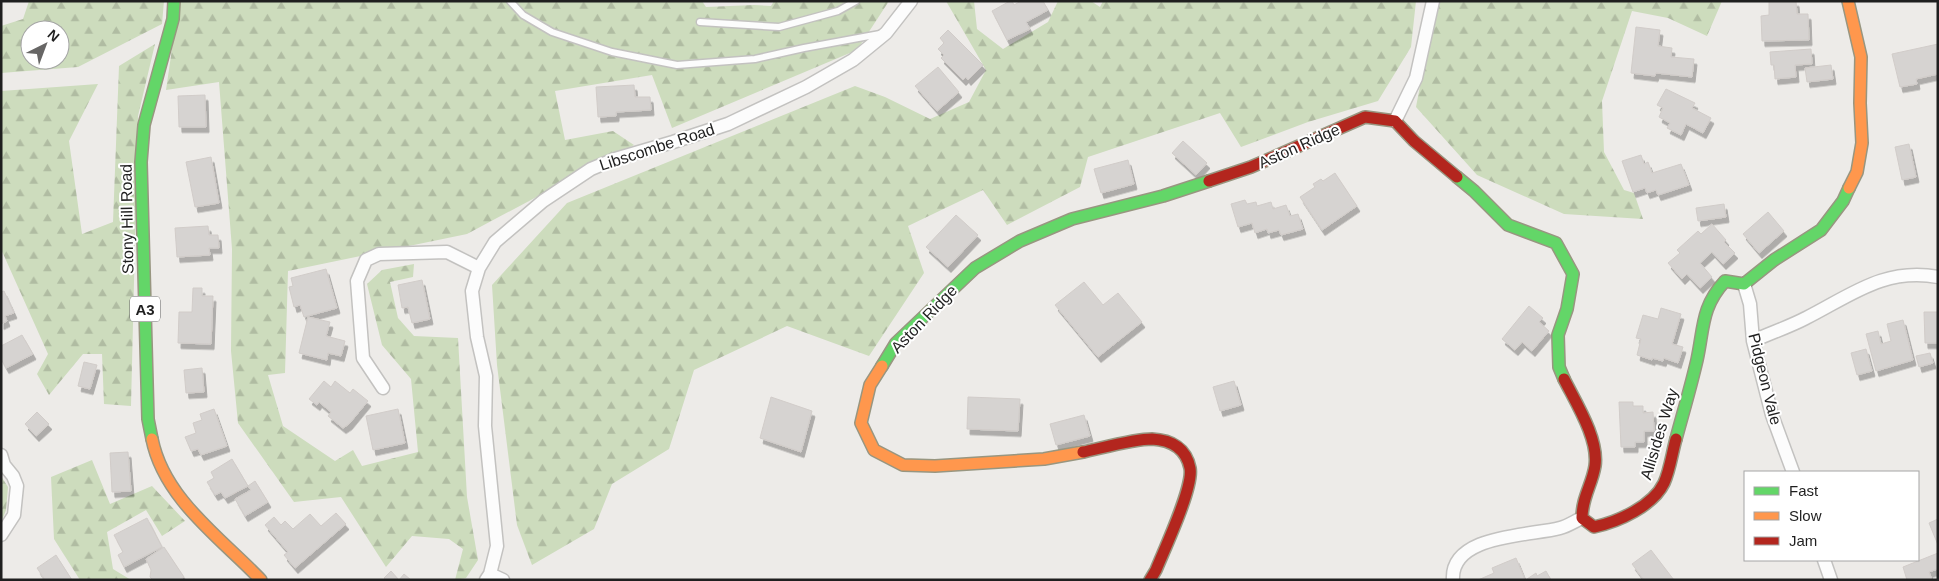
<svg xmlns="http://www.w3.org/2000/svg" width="1939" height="581" font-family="Arial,sans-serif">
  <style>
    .forest { fill: url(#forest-firs); fill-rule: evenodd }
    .building { fill: #d6d3d1; stroke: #d1ccc9; filter: url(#shadow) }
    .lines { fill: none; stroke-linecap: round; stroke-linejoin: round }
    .lane-casing { stroke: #c3c2c0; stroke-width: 9 }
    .street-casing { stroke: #c3c2c0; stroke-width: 15 }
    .fast-casing { stroke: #989680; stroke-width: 14 }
    .slow-casing { stroke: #989680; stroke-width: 14 }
    .jam-casing { stroke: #989680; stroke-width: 14 }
    .lane { stroke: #fcfcfc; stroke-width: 6 }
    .street { stroke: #fcfcfc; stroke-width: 12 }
    .fast { stroke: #63d668; stroke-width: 11 }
    .slow { stroke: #ff974d; stroke-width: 11 }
    .jam { stroke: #b3261e; stroke-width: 11 }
    .labels { text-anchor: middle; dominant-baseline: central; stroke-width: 4; stroke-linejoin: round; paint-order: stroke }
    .shield { fill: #fff; stroke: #626262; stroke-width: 1 }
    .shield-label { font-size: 15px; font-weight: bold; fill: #1f1f1f }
    .street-label { font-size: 16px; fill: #1f1f1f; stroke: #fff }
  </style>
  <defs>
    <pattern id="forest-firs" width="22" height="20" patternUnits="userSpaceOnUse" patternTransform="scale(1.25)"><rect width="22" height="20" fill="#cddcbd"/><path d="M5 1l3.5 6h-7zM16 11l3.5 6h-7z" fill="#b0bca2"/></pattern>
    <filter id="shadow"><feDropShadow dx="3" dy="5.5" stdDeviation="0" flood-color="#0004"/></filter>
  </defs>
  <rect width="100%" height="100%" fill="#edebe8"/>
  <path class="forest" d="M29,1H164L162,24L78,67L1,73V26L23,19ZM30,30H60V60H30Z
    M179,1H702L706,7L754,5L771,6L774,1H889L857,50L672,128L652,75L555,91L565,140L613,131L634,145L467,234L288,271L285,373L268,375L283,426L335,461L353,450L362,466L418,452L411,379L382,345L367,284L382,270L414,264L413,277L390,282L398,318L414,336L458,338L467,497L478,560L466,578L455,580L463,549L449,539L412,536L386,567L341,497L294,502L238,423L231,351L232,249L219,82L166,90Z
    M946,1H974L977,29L1003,49L1048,22L1058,1H1091L1100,7L1103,1H1416L1411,47L1378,101L1308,122L1241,147L1220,113L1088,157L1080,187L1007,225L983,190L908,226L924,273L869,356L787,326L694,370L669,449L612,484L594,529L532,565L517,525L497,365L492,285L567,203L855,86L885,97L930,119L969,102L986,70Z
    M1436,1H1722L1707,36L1668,18L1632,11L1602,101L1604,152L1624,190L1634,193L1643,219L1564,214L1477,175L1416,107Z
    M155,44L138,116L131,406L104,404L102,354H83L49,395L37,374L48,354L1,249V91L98,84L69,141L82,234L113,222L119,66Z
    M92,460L110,504L152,486L185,521L162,536L146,510L107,532L113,569L131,580H80L54,539L51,477Z
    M1,476L8,487L6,510L1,523Z"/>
  <path class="building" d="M1010,1H1012L1014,5L1021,1H1043L1048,10L1026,22L1030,29L1007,40L992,11Z
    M1769,1H1796L1797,14H1808L1809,40L1762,41L1761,16L1769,15Z
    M1636,27L1660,30L1658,46L1672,48L1671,57L1694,59L1692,77L1656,73L1655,76L1631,73Z
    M948,30L983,65L968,80L966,77L963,80L941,58L944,55L938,49L944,43L940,38Z
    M1938,44V74L1916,79L1917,84L1900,87L1892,54Z
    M1811,49L1812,64L1795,65L1796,77L1775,79L1774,65H1771L1770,52Z
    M1831,65L1833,79L1807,82L1805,68Z
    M938,67L959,92L937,111L915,86Z
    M634,85L635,97H650L651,110L616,112V116L598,117L596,87Z
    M1666,89L1695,103L1692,108L1711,118L1703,133L1686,124L1681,135L1667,128L1670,123L1659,117L1663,108L1657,105Z
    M205,95L206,127H179L178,96Z
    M1183,141L1207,163L1196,175L1172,153Z
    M1909,144L1916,177L1902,180L1895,147Z
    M1641,155L1644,164L1648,162L1652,173L1681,164L1689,185L1658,195L1656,190L1647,193L1645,188L1633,192L1622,161Z
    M211,157L219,203L195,207L186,162Z
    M1128,160L1134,184L1101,193L1094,169Z
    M1335,173L1357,206L1322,230L1300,197L1315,187L1313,184L1321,179L1323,181Z
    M1245,200L1247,204L1256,202L1257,206L1271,202L1273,209L1286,205L1290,216L1298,214L1303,229L1281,235L1279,230L1268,233L1267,229L1255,233L1252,223L1238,227L1231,204Z
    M1724,204L1726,217L1698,221L1696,208Z
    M1768,212L1784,231L1759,253L1743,234Z
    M956,215L978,235L948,267L926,247Z
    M1712,224L1726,240L1724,242L1735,253L1723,264L1712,252L1700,263L1712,277L1700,288L1687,274L1682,279L1668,263L1680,253L1677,250L1698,231L1701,234Z
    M208,226L209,235H218L219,248H209L210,255L177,257L175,228Z
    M326,269L337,308L304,317L300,305L294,307L289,287L293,286L291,278Z
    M422,280L430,319L412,323L408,307L402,308L398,285Z
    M1084,282L1103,305L1118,293L1142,322L1098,357L1055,305Z
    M193,288H202V296H213L211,344L178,343L179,312H192Z
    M4,291L14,313L5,316L7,321L1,324V292Z
    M1529,306L1543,318L1539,322L1549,331L1532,351L1522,342L1515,350L1502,339Z
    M1661,308L1681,314L1672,344L1683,347L1678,363L1664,358L1663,361L1652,358V360L1637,355L1641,339L1636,338L1643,315L1658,319Z
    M1924,312H1938V343H1925Z
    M308,317L330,322L326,336L345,341L341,356L328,353L327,360L299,353Z
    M1903,320L1913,360L1876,371L1866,334L1878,331L1881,344L1891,341L1887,324Z
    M22,335L33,354L6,368L1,359V346Z
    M1866,349L1872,371L1857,375L1851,353Z
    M1930,353L1933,363L1919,367L1916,356Z
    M84,362L97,365L90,389L78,386Z
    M202,368L204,392L186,393L184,370Z
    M324,381L331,387L335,381L350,393L353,389L368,401L349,424L343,428L328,416L331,412L319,402L317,405L309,399Z
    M1234,381L1241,405L1220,411L1213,387Z
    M771,397L812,411L801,452L760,438Z
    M968,397L1020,399L1018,431L967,429Z
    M1619,402H1633V406H1643V413L1653,412L1654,431H1644V442H1635V447H1621Z
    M214,409L227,446L201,455L198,449L191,451L185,437L196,433L193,423L202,420L200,414Z
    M398,409L405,443L373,450L366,416Z
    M37,412L49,424L36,436L25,424Z
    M1084,415L1090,436L1056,445L1050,424Z
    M128,452L131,491L112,492L110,453Z
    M232,459L248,486L225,498L221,492L215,495L207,482L214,478L211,472Z
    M255,481L268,502L245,516L235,499L251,490L248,486Z
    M336,513L346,524L295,568L284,555L288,552L265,525L274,517L281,525L285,521L293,529L310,514L321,526Z
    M147,518L162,547L124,567L118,555L123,552L114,535Z
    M1938,519V545L1929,523Z
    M164,547L184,577L180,580H153L150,577L151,570L146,559Z
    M1651,550L1674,580H1644L1632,564Z
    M1938,553V569L1929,572L1932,580H1907L1903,567Z
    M56,555L72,580H45L37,568Z
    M1516,558L1525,580H1478L1494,573L1492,568Z
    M391,571L399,580H386L384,578Z
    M1546,571L1551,580L1527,579L1536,573L1537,576Z
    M404,574L411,580H399Z"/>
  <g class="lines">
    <defs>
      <path id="lane" d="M510,1L523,15L552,32L612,52L677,65L755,59L804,48L880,34
        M700,22L779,27L838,11L856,1"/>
      <path id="street" d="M1395,121L1416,78L1433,1
        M1744,284L1750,304L1753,341L1772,415L1793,472
        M1753,341C1770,333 1789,327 1806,318C1850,296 1884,267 1938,277
        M383,388L363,358L357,281L366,260L379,254L447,252L479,268
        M1,455L4,465L13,476L17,486L14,515L1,535
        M1824,560L1831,580
        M490,574L503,580
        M486,580L490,574L497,546L485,426L486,376L477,337L472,291L479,268L495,242L543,201L591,169L615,159L673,142L728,124L806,87L853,60L886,33L911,1
        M1453,580C1450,534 1531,536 1560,528C1568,526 1575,521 1582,518"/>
      <path id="fast" d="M1457,177L1474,191L1508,225L1556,243L1573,274L1567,309L1558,335L1559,367L1564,379
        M882,366L896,343L975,268L1020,241L1072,219L1163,196L1209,181
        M152,439L148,419L141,162L144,125L173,19L174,1
        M1676,439C1683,413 1691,386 1697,360C1704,328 1701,307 1725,281L1744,284L1774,260L1821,230L1843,201L1849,188"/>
      <path id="slow" d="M1848,1L1861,57L1860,103L1862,143L1857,172L1849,188
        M882,366L870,385L861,423L874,450L903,465L935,466L1044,459L1083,452
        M152,439C164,499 221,538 261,580"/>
      <path id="jam" d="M1209,181L1251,167L1365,117L1395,121L1414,141L1457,177
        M1564,379C1576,403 1599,439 1595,466C1592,485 1582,497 1582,518L1594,527C1618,522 1653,506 1664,483C1670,470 1672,453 1676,439
        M1083,452C1102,448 1134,439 1152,439C1171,440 1186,448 1190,468C1194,487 1164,550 1156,570L1150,580"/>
    </defs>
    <use href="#lane" class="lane-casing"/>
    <use href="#street" class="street-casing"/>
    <use href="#fast" class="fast-casing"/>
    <use href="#slow" class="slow-casing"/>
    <use href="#jam" class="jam-casing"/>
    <use href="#lane" class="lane"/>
    <use href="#street" class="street"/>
    <use href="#fast" class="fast"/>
    <use href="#slow" class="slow"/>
    <use href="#jam" class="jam"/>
  </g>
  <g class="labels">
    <rect class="shield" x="130" y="296.5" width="30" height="25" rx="4"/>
    <g class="shield-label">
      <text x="145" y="309">A3</text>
    </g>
    <g class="street-label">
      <text transform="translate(1299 146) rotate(-24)">Aston Ridge</text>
      <text transform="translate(657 147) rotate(-18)">Libscombe Road</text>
      <text transform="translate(127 219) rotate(-91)">Stony Hill Road</text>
      <text transform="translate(924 319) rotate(-46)">Aston Ridge</text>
      <text transform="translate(1765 379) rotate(76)">Pidgeon Vale</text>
      <text transform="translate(1659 434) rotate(-73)">Allisides Way</text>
    </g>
  </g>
  <rect width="1939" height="581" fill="none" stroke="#1f1f1f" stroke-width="5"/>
  <rect x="1744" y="471" width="175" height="90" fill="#ffffff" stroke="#a5a5a5"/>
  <rect x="1754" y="487" width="25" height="8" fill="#63d668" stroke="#a5a5a5"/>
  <text x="1789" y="496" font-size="15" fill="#1f1f1f">Fast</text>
  <rect x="1754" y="512" width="25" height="8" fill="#ff974d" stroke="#a5a5a5"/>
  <text x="1789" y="521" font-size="15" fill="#1f1f1f">Slow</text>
  <rect x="1754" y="537" width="25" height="8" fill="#b3261e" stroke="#a5a5a5"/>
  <text x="1789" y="546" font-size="15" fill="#1f1f1f">Jam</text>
  <g transform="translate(45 45) rotate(42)"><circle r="24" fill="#ffffff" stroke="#a5a5a5"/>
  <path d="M0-4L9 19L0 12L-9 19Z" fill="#676665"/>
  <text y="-8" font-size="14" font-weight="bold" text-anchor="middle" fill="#1f1f1f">N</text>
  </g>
</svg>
